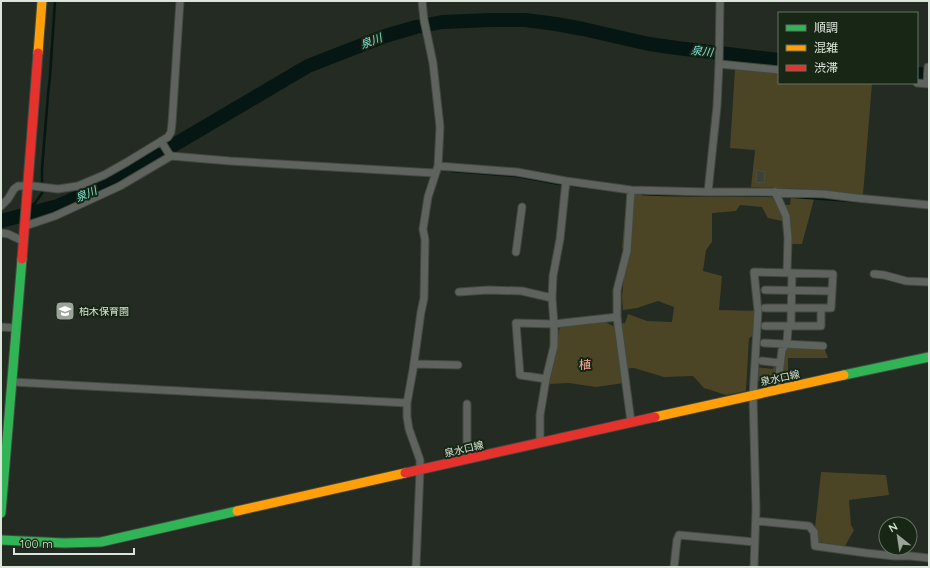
<svg xmlns="http://www.w3.org/2000/svg" width="930" height="568" font-family="Quicksand,'Noto Sans JP',sans-serif">
  <style>
    .green { fill: #4b4525 }
    .lines { fill: none; stroke-linecap: round; stroke-linejoin: round }
    .stream { stroke: #061613; stroke-width: 2.5 }
    .river { stroke: #061613; stroke-width: 14 }
    .building { fill: #3d4237; stroke: #4a4f46 }
    .street-casing { stroke: #424941; stroke-width: 9 }
    .fast-casing { stroke: #424941; stroke-width: 11 }
    .slow-casing { stroke: #424941; stroke-width: 11 }
    .jam-casing { stroke: #424941; stroke-width: 11 }
    .street { stroke: #5e645d; stroke-width: 7 }
    .fast { stroke: #30b455; stroke-width: 9 }
    .slow { stroke: #ff9f0a; stroke-width: 9 }
    .jam { stroke: #e5322d; stroke-width: 9 }
    .labels { text-anchor: middle; dominant-baseline: central; stroke-width: 4; stroke-linejoin: round; paint-order: stroke }
    .poi-label { font-size: 10px; fill: #dbe5d9; stroke: #172615; text-anchor: start }
    .street-label { font-size: 10px; fill: #dbe5d9; stroke: #172615 }
    .water-label { font-size: 11px; font-style: italic; fill: #80e1d6; stroke: #172615 }
    .quarter-label { font-size: 12px; fill: #fcaa9a; stroke: #172615 }
  </style>
  <rect width="100%" height="100%" fill="#232b22"/>
  <path class="green" d="M735,69L779,74V83H872L863,195L807,189L751,187L755,150L730,148Z
    M627,194L771,195L777,205H790L791,197L814,199L802,244H789L784,233L782,221L768,218L762,207L740,205L736,211L712,213V242L706,250L703,271L722,276L719,310L760,311L761,332L749,338L746,391L726,395L704,388L693,376L664,377L634,368L620,369L624,383L596,387L569,383L548,384L561,321L574,318L599,319L613,326L625,323L628,314L647,321L672,322L674,307L658,301L637,308L623,310L622,298L626,249L622,248Z
    M797,348L825,350L828,358H788V385L770,386L756,379V367L773,369L780,349Z
    M821,472L886,475L889,495L849,500L851,525L854,530L845,546L818,542L815,527Z"/>
  <g class="lines">
    <path class="stream" d="M451,171L517,176L559,184L601,189
      M642,194L664,195L781,196L865,202
      M29,207L35,203L42,193V169L48,95L50,76L55,1
      M14,218L22,212"/>
    <path class="river" d="M917,74L929,75
      M1,221L58,206L106,185L308,66L385,36L416,27L442,22L491,20H525L556,24L583,29L649,44L677,48L779,60"/>
  </g>
  <path class="building" d="M757,170L765,172L764,183L756,182Z"/>
  <g class="lines">
    <defs>
      <path id="street" d="M719,64L779,70
        M917,83L929,84
        M927,84L928,67H929
        M161,141L169,154L171,156
        M438,166L517,172L566,181L631,190L708,192H766L824,194L856,198L929,205
        M708,192L717,106L719,64L720,1
        M775,192L786,216L788,238L787,273
        M1,206L8,199L14,189L18,186H33L58,189L78,186L104,175L127,162L168,137L171,132L172,123L180,1
        M25,226L55,216L120,186L171,156L230,161L435,173
        M1,233L8,234L23,241
        M516,252L522,207
        M874,274L884,275L906,281L929,282
        M765,290L832,291
        M459,292L488,290L522,291L552,298
        M765,326H821V308
        M1,327L16,328
        M764,343L823,346
        M762,361L780,363
        M414,364L458,365
        M546,379L520,375L516,323L554,324L617,317
        M12,382L407,403
        M777,390L782,350L787,342L788,328L791,323L792,273
        M631,422L617,317V290L627,251L631,190
        M540,443V415L546,379L554,346V324L552,298L553,276L560,239L566,181
        M467,459V404
        M756,521L809,526L814,532L815,546L866,553L894,556H910L929,558
        M416,567L420,470V460L409,429L407,417V403L413,370L421,312L424,298L425,240L423,229L428,197L438,166L440,127L433,63L424,20L422,1
        M674,567L677,540L679,535L755,542
        M754,567L756,509L753,396L758,311L754,272L833,274L831,308H765"/>
      <path id="fast" d="M844,375L929,357
        M1,513L22,259
        M1,540L64,543L101,542L237,511"/>
      <path id="slow" d="M38,53L42,1
        M655,417L844,375
        M237,511L405,473"/>
      <path id="jam" d="M22,259L38,53
        M405,473L655,417"/>
    </defs>
    <use href="#street" class="street-casing"/>
    <use href="#fast" class="fast-casing"/>
    <use href="#slow" class="slow-casing"/>
    <use href="#jam" class="jam-casing"/>
    <use href="#street" class="street"/>
    <use href="#fast" class="fast"/>
    <use href="#slow" class="slow"/>
    <use href="#jam" class="jam"/>
  </g>
  <defs>
    <symbol id="school-square" viewBox="-11 -11 22 22"><rect x="-9" y="-9" width="18" height="18" rx="4" fill="#9ba499" stroke="#172615"/><path d="M0-5L7-2L0 1L-7-2ZM-4 1L0 2.5L4 1V4Q0 6-4 4Z" fill="#fff"/></symbol>
  </defs>
  <g fill-rule="evenodd">
    <use href="#school-square" x="54" y="300" width="22" height="22"/>
  </g>
  <g class="labels">
    <g class="poi-label">
      <text x="79" y="311">柏木保育園</text>
    </g>
    <g class="street-label">
      <text transform="translate(780 378) rotate(-12)">泉水口線</text>
      <text transform="translate(464 449) rotate(-13)">泉水口線</text>
    </g>
    <g class="water-label">
      <text transform="translate(371 41) rotate(-21)">泉川</text>
      <text transform="translate(702 51) rotate(7)">泉川</text>
      <text transform="translate(86 194) rotate(-23)">泉川</text>
    </g>
    <g class="quarter-label">
      <text x="585" y="364">植</text>
    </g>
  </g>
  <rect width="930" height="568" fill="none" stroke="#dbe5d9" stroke-width="4"/>
  <rect x="778" y="12" width="140" height="72" fill="#172615" stroke="#657263"/>
  <rect x="786" y="25" width="20" height="6" fill="#30b455" stroke="#657263"/>
  <text x="814" y="32" font-size="12" fill="#dbe5d9">順調</text>
  <rect x="786" y="45" width="20" height="6" fill="#ff9f0a" stroke="#657263"/>
  <text x="814" y="52" font-size="12" fill="#dbe5d9">混雑</text>
  <rect x="786" y="65" width="20" height="6" fill="#e5322d" stroke="#657263"/>
  <text x="814" y="72" font-size="12" fill="#dbe5d9">渋滞</text>
  <g transform="translate(898 536) rotate(330)"><circle r="19" fill="#172615" stroke="#657263"/>
  <path d="M0-3L7 15L0 10L-7 15Z" fill="#9ba499"/>
  <text y="-6" font-size="11" font-weight="bold" text-anchor="middle" fill="#dbe5d9">N</text>
  </g>
  <path d="M14 548v6h120v-6" fill="none" stroke="#dbe5d9" stroke-width="2"/>
  <text x="20" y="548" font-size="12" fill="#dbe5d9" stroke="#172615" stroke-width="3" paint-order="stroke">100 m</text>
</svg>
